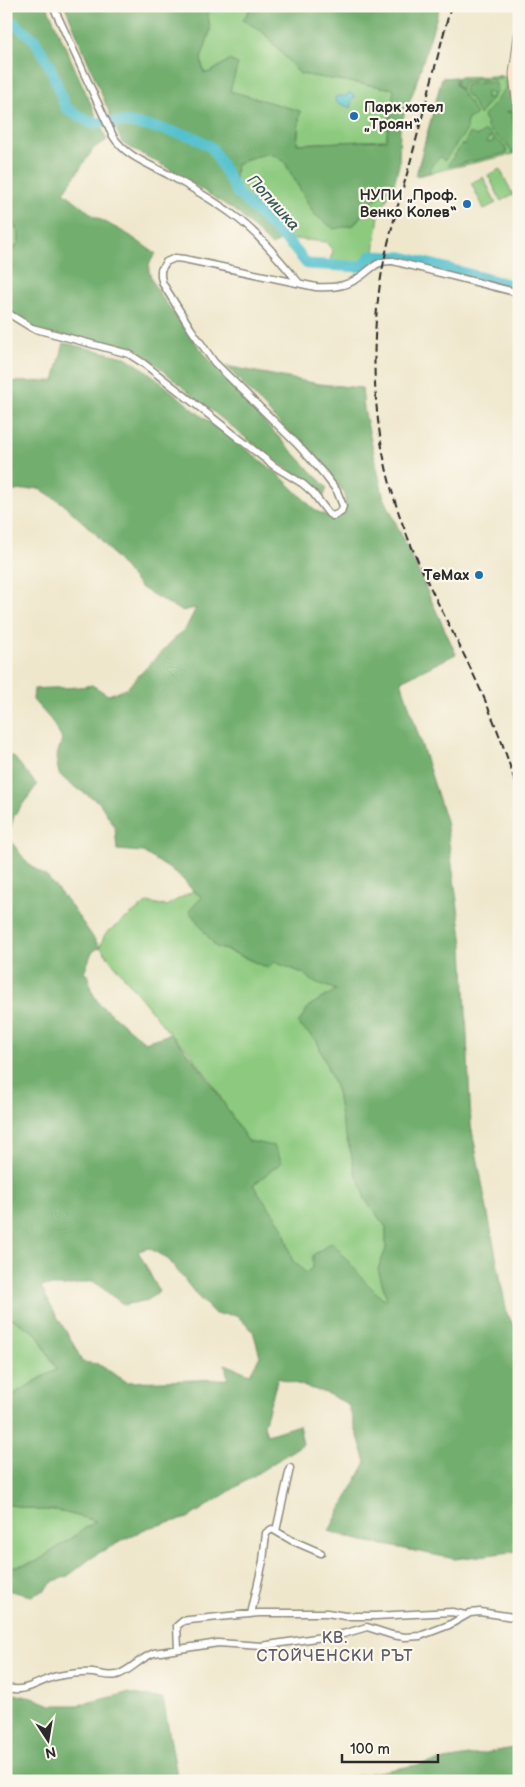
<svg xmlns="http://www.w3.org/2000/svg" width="525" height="1787" font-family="'Balsamiq Sans',sans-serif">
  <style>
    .green { fill: #8dca7f; stroke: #5c7a55 }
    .forest { fill: #72ae6e; stroke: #4e6c4c; fill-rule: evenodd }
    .water { fill: #55c1ce; stroke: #40767c }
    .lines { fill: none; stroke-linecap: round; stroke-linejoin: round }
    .river { stroke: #55c1ce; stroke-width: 11 }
    .street-casing { stroke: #8d897c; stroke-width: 9 }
    .secondary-casing { stroke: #8d897c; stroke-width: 11 }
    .street { stroke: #fff; stroke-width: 6 }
    .secondary { stroke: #fbe5cf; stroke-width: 9 }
    .rail { stroke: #2b2b2b; stroke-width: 2; stroke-dasharray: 8 4; stroke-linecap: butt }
    .poi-dot { fill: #1f6fb2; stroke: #fbf7ec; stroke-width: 2 }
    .labels { text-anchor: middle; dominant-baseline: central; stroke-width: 4.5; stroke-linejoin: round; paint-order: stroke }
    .poi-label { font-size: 15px; font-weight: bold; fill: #2b2b2b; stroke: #fbf7ec; text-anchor: end }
    .water-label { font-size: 16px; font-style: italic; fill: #38585c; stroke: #fbf7ec }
    .neighbourhood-label { font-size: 16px; letter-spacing: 1px; fill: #5e5b6b; stroke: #fbf7ec }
  </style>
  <rect width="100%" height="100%" fill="#fbf7ec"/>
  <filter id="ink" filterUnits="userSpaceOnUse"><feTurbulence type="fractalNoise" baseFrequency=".02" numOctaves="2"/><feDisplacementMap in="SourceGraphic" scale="10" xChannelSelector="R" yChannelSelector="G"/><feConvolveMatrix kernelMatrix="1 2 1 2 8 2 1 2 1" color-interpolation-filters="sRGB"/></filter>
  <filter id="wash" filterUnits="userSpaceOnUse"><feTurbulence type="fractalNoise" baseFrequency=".0096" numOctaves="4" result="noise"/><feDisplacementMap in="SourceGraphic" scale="20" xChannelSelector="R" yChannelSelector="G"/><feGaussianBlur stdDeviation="1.12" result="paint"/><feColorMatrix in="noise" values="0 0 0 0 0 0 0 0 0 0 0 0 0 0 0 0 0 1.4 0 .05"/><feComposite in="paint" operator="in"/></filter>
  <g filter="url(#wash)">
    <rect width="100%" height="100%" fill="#efe7cc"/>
    <path class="green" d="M212,6H252L243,20L263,32L300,74L395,89L386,140L297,144L300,111L230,91L229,60L211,72L204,73L201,59L210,31L208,14Z
      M500,76L506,77L510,81L519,146L518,153L416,176L442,78Z
      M269,153L284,161L314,214L354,225L368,206L394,184L379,215L373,260L355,266L329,263L333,251L326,242L284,238L236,186L235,177L236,165L247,159Z
      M500,169L513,195L501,201L488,175Z
      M483,177L496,203L484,209L471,183Z
      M6,221L13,224L19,232V242L6,258Z
      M193,891L203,897L216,947L232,952L268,968L274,962L303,973L310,980L337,990L309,1006L298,1024L317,1041L337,1092L342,1123L351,1153L355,1172L362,1186L365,1199L386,1227V1249L378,1269L387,1299L385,1301L363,1279L313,1267L306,1273L292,1260L283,1227L253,1185L263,1176L248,1141L235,1122L210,1080L188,1050L170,1034L100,947L105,934L148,902L166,906Z
      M6,1318L13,1319L37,1334L57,1370C42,1375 30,1386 15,1393L18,1397L6,1396Z
      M6,1504L37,1510H55L96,1521L36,1562L11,1567L6,1566Z"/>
    <path class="forest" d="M6,6H47L107,140L94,148L64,192L94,216L129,235L156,254C151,259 147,267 150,274C153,287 172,311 180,322C224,382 276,434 327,488L324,496L256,446L186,390L141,351L117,343L50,334L19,324L6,310V258L19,242V232L13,224L6,221V194L11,193L12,190L6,182Z
      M65,6H212L208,14L210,31L201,59L204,73L211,72L229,60L238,64L230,91L300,111L297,144L386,140L394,89L300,74L263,32L243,20L252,6H440L414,90L400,125L399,165L394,184L368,206L354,225L334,229L314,214L284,161L270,153L247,159L236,165L235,177L236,186L284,238L272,246L237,212L166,167L122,143Z
      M501,76V79L463,82L461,91L456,84L458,77Z
      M456,77L455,84L470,103L476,115L468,119L466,125L467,130L445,160L440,157L432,165L429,173L416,176L442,78Z
      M505,79L508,81L512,111L506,112H512L518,150L512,153L508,146L487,128V123L483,117L505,89Z
      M495,82L496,84L497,91L493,96L490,92L486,93V98L493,97L479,115L472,101L464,92L465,85Z
      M486,131L493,136L488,139V143L493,142L494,137L506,148L507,153L450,166L448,165L462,144L465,145L466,144V140L470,133L477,136Z
      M399,255L519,284V292L397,262Z
      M64,343L125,357L146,370L199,414L276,472L316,511L335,519L345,512V493L226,366L319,384L362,388L364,409L383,495L456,654L401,681L446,821L463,944L471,1125L507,1314L519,1334V1551L455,1559L354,1539L329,1531L366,1462L348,1404L326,1393L278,1378L264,1425L267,1435L299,1425L303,1444L188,1518L147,1528L135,1534L95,1555L68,1576L54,1581L45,1590L32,1596L6,1590V1566L11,1567L36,1562L96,1521L55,1510H37L6,1504V1396H17L15,1393C30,1386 42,1376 57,1370L37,1334L13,1319L6,1318V756H13L37,785L14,816L8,837L28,864L47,877L68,902L100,947L92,952L84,973L88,975L91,990L99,1004L145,1042L170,1034C203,1065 223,1104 248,1141L274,1146L282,1162L253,1185L283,1227L292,1260L306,1273L313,1267V1255L332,1242L363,1279L385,1301L387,1299L378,1269L386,1249V1227L365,1199L362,1186L355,1172L351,1153L342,1123L337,1092L317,1041L298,1024L309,1006L336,990L310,980L303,973L274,962L268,968L232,952L216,947L189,911L202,897L193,891L179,875L143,852L117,850L115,827L99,802L70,784L59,774L56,759L62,739L51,720L33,700L34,689C54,687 73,689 92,685L108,695L126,689L165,648L186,628L196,608L181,611L140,587L96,534L62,503L39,488L6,492V382L54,381ZM149,1248L169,1260L198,1297L215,1314L236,1315L253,1331L260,1356L250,1374L225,1364L228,1379L127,1382L98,1364L82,1362C71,1335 52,1313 41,1286H66L93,1281L124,1305L148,1300L159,1291L138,1251Z
      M6,1692L36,1699L51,1705H78L128,1693L163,1699L178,1781H6Z
      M519,1747V1781H320L338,1779Z"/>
    <path class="water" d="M349,92L356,97L353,98L351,104L352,107L351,108L336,102L335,99L336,96H347Z"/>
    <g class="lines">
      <path class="river" d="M6,17L34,39L49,64L66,108L91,123L124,122L158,128L194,137L212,148L238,194L292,246L307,264L361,267L371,256L403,257L519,287"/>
    </g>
  </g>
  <g filter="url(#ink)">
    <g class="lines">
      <defs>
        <path id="street" d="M53,6L113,136C125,156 149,164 169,175C190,187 212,199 232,214C258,233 278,258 299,283
          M6,312L32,328L129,354L143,363L274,466L303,484L313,493L329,514L333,516L341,512L343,506L337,491L324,474L296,443L214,362L191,329L163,284L161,277V270L166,262L175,258L184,259L316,287C330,288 344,287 355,280C370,272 374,260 393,261L519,293
          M276,1531L290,1468
          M251,1614L263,1561L266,1533L272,1529L291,1540L321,1553
          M178,1649L177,1626L183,1621L189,1620L259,1613H327L345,1616H375L452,1612L465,1615
          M6,1687C24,1695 41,1679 58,1676C69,1674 82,1672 93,1673C101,1674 108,1677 117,1675C130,1671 140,1658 154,1653L218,1643L261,1646L343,1634L367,1627L392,1635L405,1637L420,1636L449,1625L470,1613L480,1612L519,1618"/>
        <path id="secondary" d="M519,35L514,74L519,115"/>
      </defs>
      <use href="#street" class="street-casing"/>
      <use href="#secondary" class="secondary-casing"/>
      <use href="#street" class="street"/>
      <use href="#secondary" class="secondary"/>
      <path class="rail" d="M451,6C437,58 424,111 410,163C399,203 386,243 380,284C368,367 375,454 406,533C431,596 467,654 492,717C503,743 511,769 519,795"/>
    </g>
  </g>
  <g class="poi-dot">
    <circle cx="354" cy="116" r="5"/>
    <circle cx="467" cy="204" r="5"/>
    <circle cx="479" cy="575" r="5"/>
  </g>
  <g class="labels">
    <g class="poi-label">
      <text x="364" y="107" text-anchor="start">Парк хотел<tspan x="364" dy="17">„Троян“</tspan></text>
      <text x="457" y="195">НУПИ „Проф.<tspan x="457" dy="17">Венко Колев“</tspan></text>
      <text x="469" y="575">ТеМах</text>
    </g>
    <g class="water-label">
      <text transform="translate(273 203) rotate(48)">Попишка</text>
    </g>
    <g class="neighbourhood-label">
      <text x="335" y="1638">КВ.<tspan x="335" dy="18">СТОЙЧЕНСКИ РЪТ</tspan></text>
    </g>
  </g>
  <rect width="525" height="1787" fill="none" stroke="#fbf7ec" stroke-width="25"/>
  <g transform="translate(48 1740) rotate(168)" stroke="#fbf7ec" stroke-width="4" paint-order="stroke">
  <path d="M0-4L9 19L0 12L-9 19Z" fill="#2b2b2b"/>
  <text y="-8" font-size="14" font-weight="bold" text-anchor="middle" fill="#2b2b2b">N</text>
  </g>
  <path d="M342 1754v8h96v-8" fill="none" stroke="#2b2b2b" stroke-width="2.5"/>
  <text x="350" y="1754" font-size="15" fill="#2b2b2b" stroke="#fbf7ec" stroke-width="4" paint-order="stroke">100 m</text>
</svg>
